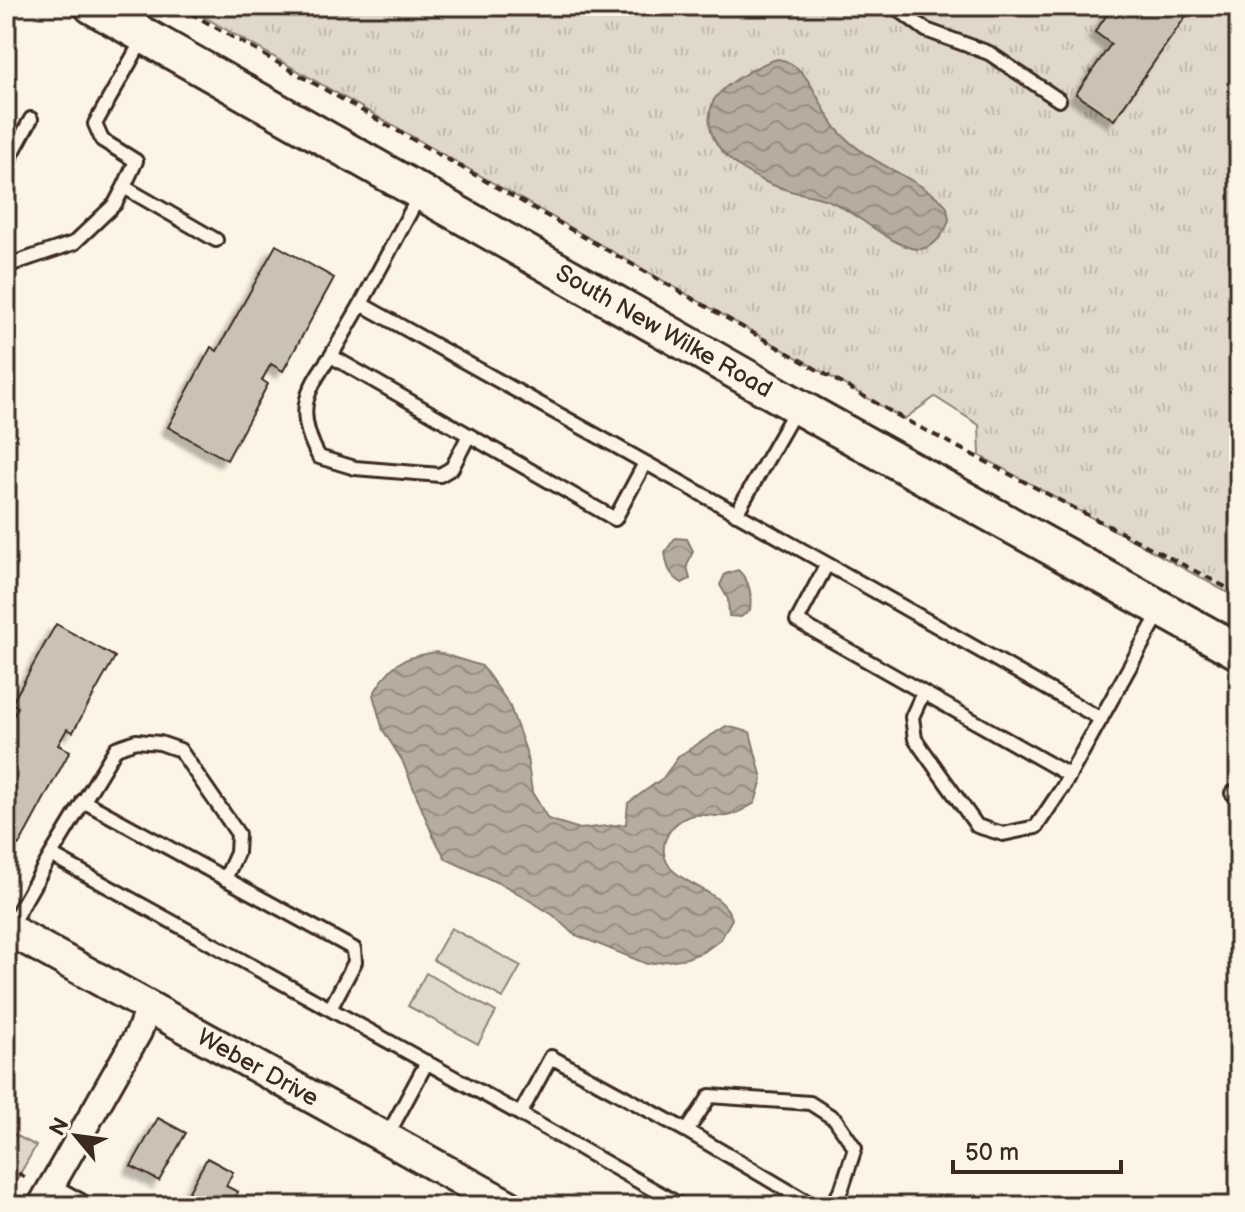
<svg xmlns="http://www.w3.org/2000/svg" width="1245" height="1212" font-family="'Balsamiq Sans',sans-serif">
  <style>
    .grass { fill: url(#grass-tufts); stroke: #8e8173; stroke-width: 2 }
    .park { fill: #e0d8c8; stroke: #8e8173; stroke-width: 2 }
    .water { fill: url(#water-waves); stroke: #85796b; stroke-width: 2 }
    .building { fill: #ccc2b3; stroke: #3b2a1e; stroke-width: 2; filter: url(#shadow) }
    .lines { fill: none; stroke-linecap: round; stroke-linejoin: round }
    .service-casing { stroke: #3b2a1e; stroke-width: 18 }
    .minor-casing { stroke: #3b2a1e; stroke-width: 30 }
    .tertiary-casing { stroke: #3b2a1e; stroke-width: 36 }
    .secondary-casing { stroke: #3b2a1e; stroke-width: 40 }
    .path { stroke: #3b2a1e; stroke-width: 4; stroke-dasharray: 8 6; stroke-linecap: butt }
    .service { stroke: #fcf5e5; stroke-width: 12 }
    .minor { stroke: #fcf5e5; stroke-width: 24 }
    .tertiary { stroke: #fcf5e5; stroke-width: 30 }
    .secondary { stroke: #fcf5e5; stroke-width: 34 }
    .labels { text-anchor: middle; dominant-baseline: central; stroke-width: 6; stroke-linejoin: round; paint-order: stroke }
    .street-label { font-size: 24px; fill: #3b2a1e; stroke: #fcf5e5 }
  </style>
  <defs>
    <pattern id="grass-tufts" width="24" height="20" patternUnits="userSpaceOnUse" patternTransform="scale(2)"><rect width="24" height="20" fill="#e0d8c8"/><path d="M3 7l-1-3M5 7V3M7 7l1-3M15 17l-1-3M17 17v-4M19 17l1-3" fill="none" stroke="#c1baab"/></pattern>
    <pattern id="water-waves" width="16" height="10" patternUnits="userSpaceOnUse" patternTransform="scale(2)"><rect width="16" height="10" fill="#b7ad9e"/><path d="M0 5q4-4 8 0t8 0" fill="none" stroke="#968d80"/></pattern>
    <filter id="shadow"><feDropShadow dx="-7" dy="7" stdDeviation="2" flood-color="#0004"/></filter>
  </defs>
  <rect width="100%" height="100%" fill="#fcf5e5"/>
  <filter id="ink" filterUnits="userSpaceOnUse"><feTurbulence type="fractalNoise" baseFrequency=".0125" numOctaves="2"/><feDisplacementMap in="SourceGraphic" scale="16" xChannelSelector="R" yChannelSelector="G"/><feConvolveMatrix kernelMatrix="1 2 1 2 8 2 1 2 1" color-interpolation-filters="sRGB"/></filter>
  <g filter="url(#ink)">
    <path class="grass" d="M185,6H1239V599L980,456L979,425L935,397L904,419Z"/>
    <path class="park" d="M451,928L521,966L503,998L433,960Z
      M426,973L496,1012L478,1044L408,1006Z
      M6,1130L36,1146L6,1198Z"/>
    <path class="water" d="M778,59C810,64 818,106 836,128C865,163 909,173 943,202L947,208L949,220C945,233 934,248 920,249C898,251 856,213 834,203C819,195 803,195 787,190C751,179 695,148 713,102C720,86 761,63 778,59Z
      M675,538L687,539L693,551L687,566L690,579L682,583C669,575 667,567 665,552Z
      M738,570C750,581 752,594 750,610L741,617L729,616L728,599L720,585L725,574Z
      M436,652L482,666L509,704L526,751L532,792L548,819L580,829L626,824L628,803L663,778L679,756L726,726L750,732L762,779L755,803C747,807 736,815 727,816C716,818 701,812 690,816C674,821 662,837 664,853C668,885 722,886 732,919L721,939L705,951L687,958L647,964L573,934L553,915L509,888L446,859L433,836L402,760L383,730L373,695C391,663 400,658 436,652Z"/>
    <path class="building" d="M1113,6L1129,14L1134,6H1184L1190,10L1114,120L1076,94L1111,44L1095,32Z
      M276,245L334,278L283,371L271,364L262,380L268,384L227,460L168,427L211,347L217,351Z
      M56,624L115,657L73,732L67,729L58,745L70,751L19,845L6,838V729L18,707L12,703Z
      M158,1118L186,1133L159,1181L131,1166Z
      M207,1158L233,1172L226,1186L238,1192L230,1206H197L199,1203L187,1195Z"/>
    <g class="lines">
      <defs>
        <path id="service" d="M894,6L926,30L989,53L1059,100
          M144,37L95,124L102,140L136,161L124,187L216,240
          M6,165L31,119
          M419,196L361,304L827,564
          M6,266L74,243L115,204L124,187
          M361,304L331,356L615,519L645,463
          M331,356C303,393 296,415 319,457L355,468L440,475L452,468L469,435
          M736,514L796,409
          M923,693L912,717L915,739L977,826L1003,834L1036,827L1063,787L1160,612
          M1069,775L797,621L827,564L1101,719
          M1232,793L1239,796
          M83,801L354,949L355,962L330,1009
          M51,855L116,748L136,741L160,743L180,750L238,834L237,853L225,879
          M9,928L51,855L520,1114L551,1057L687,1131L710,1096L810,1103L835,1119L855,1148L842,1188L832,1206
          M520,1114L682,1206
          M687,1131L814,1206
          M386,1138L427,1062"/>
        <path id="minor" d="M49,1190L78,1206
          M40,1206L139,1032L148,1007"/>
        <g id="tertiary">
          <path id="s1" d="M6,928L509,1206"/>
        </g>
        <g id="secondary">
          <path id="s2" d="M92,6L797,406L1239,652"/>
        </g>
      </defs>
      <use href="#service" class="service-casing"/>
      <use href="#minor" class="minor-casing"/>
      <use href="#tertiary" class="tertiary-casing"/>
      <use href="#secondary" class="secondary-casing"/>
      <path class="path" d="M178,6L904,419L1239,594
        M6,1166L28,1179"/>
      <use href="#service" class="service"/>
      <use href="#minor" class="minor"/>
      <use href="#tertiary" class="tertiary"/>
      <use href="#secondary" class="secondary"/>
    </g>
  </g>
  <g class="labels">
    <g class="street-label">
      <text stroke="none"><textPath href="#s2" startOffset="658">South New Wilke Road</textPath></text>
      <text stroke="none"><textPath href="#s1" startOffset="288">Weber Drive</textPath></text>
    </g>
  </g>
  <rect width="1245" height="1212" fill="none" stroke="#fcf5e5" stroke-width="32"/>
  <rect x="16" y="16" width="1213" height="1180" fill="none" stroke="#3b2a1e" stroke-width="3" filter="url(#ink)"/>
  <g transform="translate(76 1136) rotate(299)" stroke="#fcf5e5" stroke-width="6" paint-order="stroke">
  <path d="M0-6L14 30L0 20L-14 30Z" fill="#3b2a1e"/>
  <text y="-12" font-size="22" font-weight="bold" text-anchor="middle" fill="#3b2a1e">N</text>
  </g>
  <path d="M953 1160v12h168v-12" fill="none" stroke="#3b2a1e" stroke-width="4"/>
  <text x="965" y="1160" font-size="24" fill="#3b2a1e" stroke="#fcf5e5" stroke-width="6" paint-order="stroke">50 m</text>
</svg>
